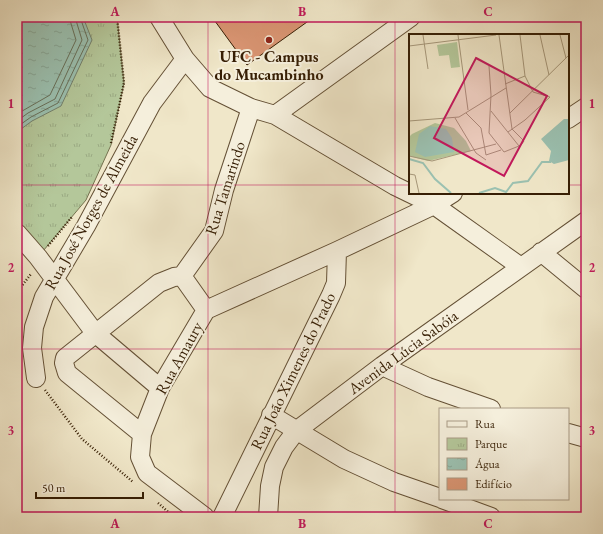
<svg xmlns="http://www.w3.org/2000/svg" width="603" height="534" font-family="'EB Garamond',serif">
  <style>
    .park { fill: url(#park-tufts); stroke: #75724f }
    .water { fill: url(#water-ripples); stroke: #73806c }
    .lines { fill: none; stroke-linecap: round; stroke-linejoin: round }
    .shore { stroke: #68705a; stroke-width: 1 }
    .building { fill: #da9573; stroke: #361e04 }
    .minor-casing { stroke: #645035; stroke-width: 20 }
    .path { stroke: #361e04; stroke-width: 2.5; stroke-dasharray: 1 2; stroke-linecap: butt }
    .minor { stroke: #f5efdc; stroke-width: 18 }
    .grid { fill: none; stroke: #c2185b; stroke-width: 1; stroke-opacity: 0.55 }
    .poi-dot { fill: #8f2418; stroke: #f5efdc; stroke-width: 1.5 }
    .labels { text-anchor: middle; dominant-baseline: central; stroke-width: 4; stroke-linejoin: round; paint-order: stroke }
    .poi-label { font-size: 16px; font-weight: bold; fill: #361e04; stroke: #f5efdc }
    .street-label { font-size: 16px; fill: #361e04; stroke: #f5efdc }
    .inset-river { fill: none; stroke: #9bc1b1; stroke-width: 2 }
    .inset-road { fill: none; stroke: #a6977a; stroke-width: 1 }
    .view { fill: #c2185b; fill-opacity: 0.15; stroke: #c2185b; stroke-width: 2 }
    .inset-edge { fill: none; stroke: #361e04; stroke-width: 2 }
    .neatline { fill: none; stroke: #c2185b; stroke-width: 1.5 }
    .grid-label { font-size: 13px; text-anchor: middle; font-weight: bold; fill: #c2185b }
  </style>
  <defs>
    <pattern id="park-tufts" width="24" height="20" patternUnits="userSpaceOnUse"><rect width="24" height="20" fill="#b4c79a"/><path d="M3 7l-1-3M5 7V3M7 7l1-3M15 17l-1-3M17 17v-4M19 17l1-3" fill="none" stroke="#9baa83"/></pattern>
    <pattern id="water-ripples" width="26" height="14" patternUnits="userSpaceOnUse"><rect width="26" height="14" fill="#9bc1b1"/><path d="M2 4q2-2 4 0t4 0M15 11q2-2 4 0t4 0" fill="none" stroke="#86a597"/></pattern>
  </defs>
  <rect width="100%" height="100%" fill="#f0e7c9"/>
  <filter id="stains"><feTurbulence type="fractalNoise" baseFrequency=".005" numOctaves="4"/><feColorMatrix values="0 0 0 0 .2 0 0 0 0 .09 0 0 0 0 .02 0 0 0 .5 -.17"/></filter>
  <radialGradient id="worn" r=".72"><stop offset=".6" stop-color="#630" stop-opacity="0"/><stop offset="1" stop-color="#630" stop-opacity=".3"/></radialGradient>
  <path class="park" d="M17,17H117L124,83L111,145L86,200L38,257L17,233Z"/>
  <path class="water" d="M17,17H83L92,40L61,106L32,121L17,132Z"/>
  <g class="lines">
    <path class="shore" d="M17,114L50,95L76,40L69,17
      M17,121L28,113L55,99L82,40L75,17
      M17,127L31,117L58,103L88,40L80,17"/>
  </g>
  <path class="building" d="M212,17H314L247,65Z"/>
  <g class="lines">
    <defs>
      <path id="minor" d="M159,17L185,59L210,88L251,108L275,115L395,186L434,205L521,267
        M275,115L411,17
        M568,119L586,107
        M17,233L38,257L95,333L160,388
        M541,252L586,289
        M182,276L206,310
        M382,366L428,387L491,409
        M36,378L32,348L34,327L44,297L86,226L152,103L185,59
        M271,415L344,459L394,482L440,498
        M568,433L586,438
        M142,434L67,373L64,363L65,358L159,283L174,277L182,276L214,231L224,190L251,108
        M442,499L491,517
        M205,517L147,473L140,457L142,434L160,388L206,310L337,251L434,205L453,193
        M222,517L331,295L336,283L337,251
        M268,517L270,486L274,467L284,447L296,431L382,366L586,221"/>
    </defs>
    <use href="#minor" class="minor-casing"/>
    <path class="path" d="M111,143L124,83L117,17
      M48,246L72,217
      M17,292L31,274
      M45,390L82,439L133,482
      M158,503L174,517"/>
    <use href="#minor" class="minor"/>
  </g>
  <path class="grid" d="M208,17V517M395,17V517M17,185H410M568,185H586M17,349H586"/>
  <circle class="poi-dot" cx="269" cy="40" r="4"/>
  <g class="labels">
    <g class="poi-label">
      <text x="269" y="56">UFC - Campus<tspan x="269" dy="18">do Mucambinho</tspan></text>
    </g>
    <g class="street-label">
      <text transform="translate(225 188) rotate(-72)">Rua Tamarindo</text>
      <text transform="translate(91 212) rotate(-61)">Rua José Norges de Almeida</text>
      <text transform="translate(403 352) rotate(-36)">Avenida Lúcia Sabóia</text>
      <text transform="translate(179 358) rotate(-61)">Rua Amaury</text>
      <text transform="translate(293 371) rotate(-64)">Rua João Ximenes do Prado</text>
    </g>
  </g>
  <g transform="translate(409 34)">
    <rect width="160" height="160" fill="#f0e7c9"/>
    <path d="M48,8L51,33L42,34L40,21L30,22L28,11Z" fill="#b4c79a"/>
    <path d="M26,89L45,94L57,107L62,117L19,127L0,122V103L3,100Z" fill="#b4c79a"/>
    <path d="M155,85H159L160,91V126L145,130L140,127L142,117L132,105ZM21,92L37,95L43,104L45,118L16,123L6,118L10,100Z" fill="#9bc1b1"/>
    <path class="inset-river" d="M0,125L14,129L26,145L42,159M70,159L86,154L97,158L104,149L119,147L133,128H142"/>
    <path class="inset-road" d="M14,1L19,35M49,1L59,76M131,1L140,41M151,1L157,24M0,12L87,1M80,32L82,61L80,99L95,118L110,112M96,50L116,42M82,77L110,112L112,111L115,107L103,95L90,1M57,79L72,94L77,121L92,116M101,79L160,21M46,84L67,119L77,126M0,87L50,83L97,54M99,98L116,86L141,63L124,58L116,42L111,1M0,122L23,127L87,110M0,140L6,141L10,159"/>
    <path class="view" d="M67,24L138,62L95,142L25,104Z"/>
    <rect width="160" height="160" class="inset-edge"/>
  </g>
  <rect width="603" height="534" fill="none" stroke="#f0e7c9" stroke-width="44"/>
  <rect x="439" y="408" width="130" height="92" fill="#f5efdc" stroke="#a99b86"/>
  <rect x="447" y="421" width="20" height="6" fill="#f5efdc" stroke="#a99b86"/>
  <text x="475" y="428" font-size="12" fill="#361e04">Rua</text>
  <rect x="447" y="438" width="20" height="12" fill="url(#park-tufts)" stroke="#a99b86"/>
  <text x="475" y="448" font-size="12" fill="#361e04">Parque</text>
  <rect x="447" y="458" width="20" height="12" fill="url(#water-ripples)" stroke="#a99b86"/>
  <text x="475" y="468" font-size="12" fill="#361e04">Água</text>
  <rect x="447" y="478" width="20" height="12" fill="#da9573" stroke="#a99b86"/>
  <text x="475" y="488" font-size="12" fill="#361e04">Edifício</text>
  <path d="M36 492v6h107v-6" fill="none" stroke="#361e04" stroke-width="2"/>
  <text x="42" y="492" font-size="12" fill="#361e04" stroke="#f5efdc" stroke-width="3" paint-order="stroke">50 m</text>
  <rect x="22" y="22" width="559" height="490" class="neatline"/>
  <g class="grid-label">
    <text x="115" y="16">A</text>
    <text x="302" y="16">B</text>
    <text x="488" y="16">C</text>
    <text x="11" y="108">1</text>
    <text x="592" y="108">1</text>
    <text x="11" y="272">2</text>
    <text x="592" y="272">2</text>
    <text x="11" y="435">3</text>
    <text x="592" y="435">3</text>
    <text x="115" y="528">A</text>
    <text x="302" y="528">B</text>
    <text x="488" y="528">C</text>
  </g>
  <rect width="100%" height="100%" filter="url(#stains)"/>
  <rect width="100%" height="100%" fill="url(#worn)"/>
</svg>
